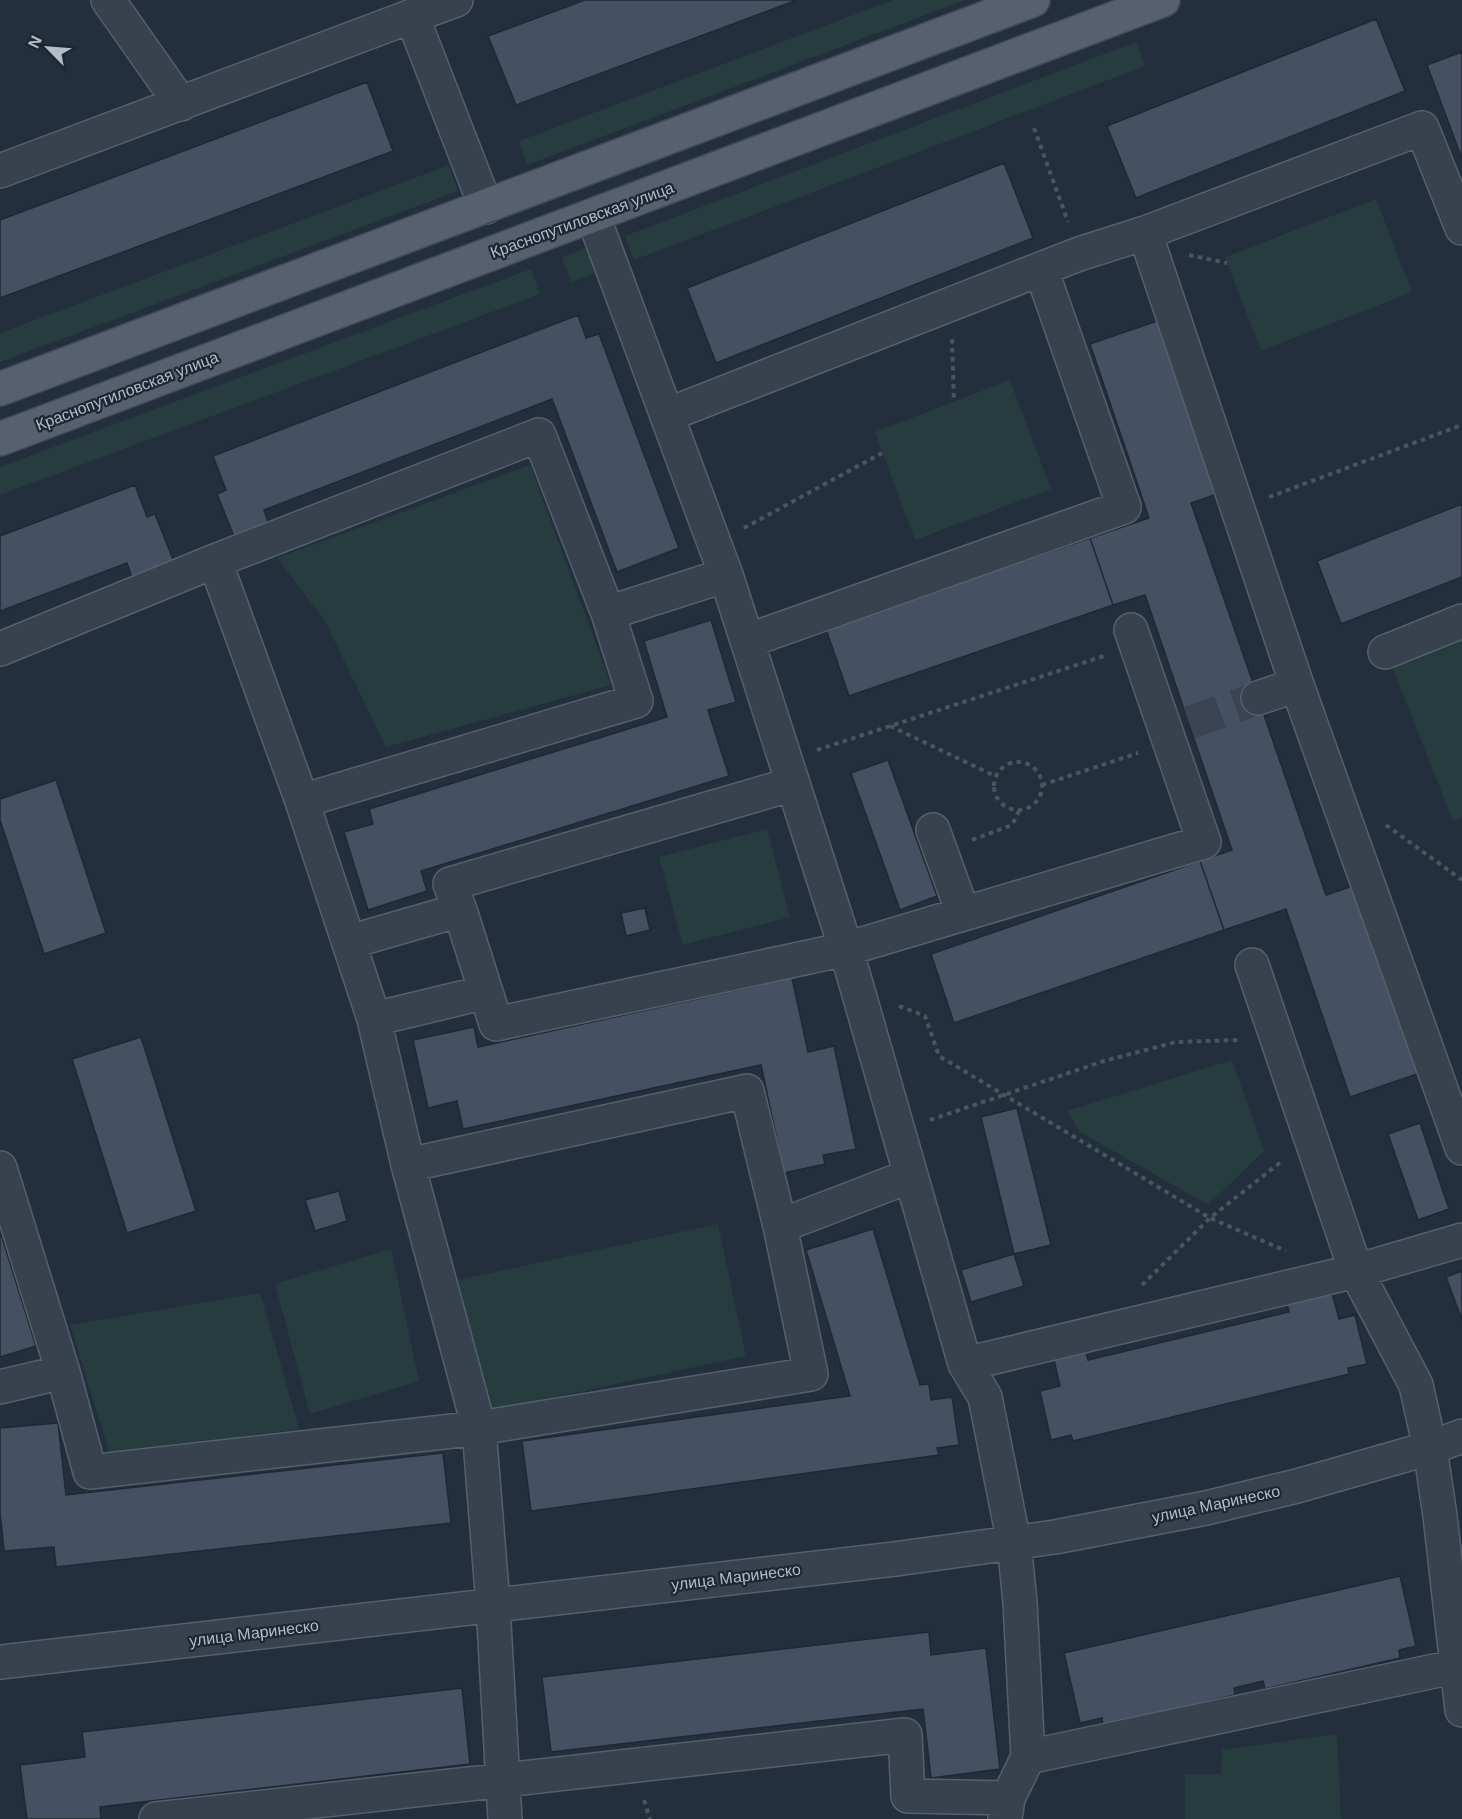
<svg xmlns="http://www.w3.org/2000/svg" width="1462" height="1819" font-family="Arial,sans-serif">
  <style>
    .green { fill: #263c3f }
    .building { fill: #455162; stroke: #1f2835; stroke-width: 1.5 }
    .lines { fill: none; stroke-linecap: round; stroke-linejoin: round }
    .minor-tunnel { stroke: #3a4453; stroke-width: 33; stroke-dasharray: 33 16; stroke-linecap: butt }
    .minor-casing { stroke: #565f6c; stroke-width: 36 }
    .major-casing { stroke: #414a57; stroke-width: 36 }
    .path { stroke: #44595c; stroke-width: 4; stroke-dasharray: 4.5 4.5; stroke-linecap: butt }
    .minor { stroke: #38414e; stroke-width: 33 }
    .major { stroke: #56606e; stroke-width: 33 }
    .labels { text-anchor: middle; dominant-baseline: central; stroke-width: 4.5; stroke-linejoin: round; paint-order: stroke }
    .street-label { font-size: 16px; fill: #b4bcc9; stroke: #1d2633 }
  </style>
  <rect width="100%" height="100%" fill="#242f3e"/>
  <path class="green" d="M893,0H965L527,165L519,141Z
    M1136,42L1145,66L634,260L625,236Z
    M449,165L458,191L0,362V333Z
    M1376,199L1412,292L1261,351L1225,257Z
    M591,246L600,271L571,282L562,257Z
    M531,269L540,294L0,495V467Z
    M1010,380L1051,489L915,540L875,432Z
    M530,465L611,685L386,747L324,619L277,558Z
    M1462,637V817L1453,821L1391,664Z
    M767,829L790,917L683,945L659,857Z
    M1232,1060L1264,1151L1208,1205L1080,1132L1067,1111Z
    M718,1224L746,1356L486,1412L458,1280Z
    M391,1249L419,1381L310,1414L275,1284Z
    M260,1293L299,1429L110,1454L70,1325Z
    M1337,1734L1341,1819H1185V1774H1221L1222,1750Z"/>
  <path class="building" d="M585,0H797L516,105L488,36Z
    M1376,19L1405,91L1136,198L1107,126Z
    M1462,52V159L1427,65Z
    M367,82L393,151L0,298V220Z
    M1004,163L1033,238L716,363L687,288Z
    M578,315L586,338L599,334L679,548L617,572L552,399L264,510L269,525L235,539L217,494L226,490L213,456Z
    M1160,320L1220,493L1191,503L1326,895L1356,885L1420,1073L1350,1097L1286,909L1224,930L1200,861L1232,850L1205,771L1145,595L1113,605L1090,538L1149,518L1090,344Z
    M135,485L147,517L155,514L174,562L132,578L127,563L0,611V536Z
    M1462,504V577L1341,624L1317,561Z
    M1090,538L1113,605L849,696L826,629Z
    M711,620L736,702L708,710L729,776L421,871L427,891L368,910L344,832L373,824L369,809L667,717L644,641Z
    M888,760L937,896L900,910L851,773Z
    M56,780L106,933L44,954L0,820V799Z
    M1200,861L1224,930L954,1023L931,954Z
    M645,908L650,930L626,936L621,913Z
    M792,978L808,1052L834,1046L856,1149L823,1155L825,1164L784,1173L761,1065L463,1129L457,1101L428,1108L413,1040L474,1027L478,1047Z
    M141,1037L196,1211L127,1233L72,1059Z
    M1017,1108L1051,1245L1014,1254L981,1117Z
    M1420,1123L1449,1209L1418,1220L1388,1134Z
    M339,1191L347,1221L315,1231L305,1200Z
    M873,1229L920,1385L929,1384L931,1400L952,1397L959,1445L937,1448L939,1455L531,1511L522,1441L850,1396L806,1250Z
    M0,1231L36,1346L0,1357Z
    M1014,1254L1024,1286L971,1302L961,1270Z
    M1462,1271V1320L1446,1277Z
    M1332,1293L1339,1319L1355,1315L1367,1364L1348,1368L1349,1374L1073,1441L1071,1435L1051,1440L1040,1391L1060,1386L1054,1360L1086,1352L1088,1360L1289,1312L1287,1304Z
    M58,1423L66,1495L443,1453L451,1523L56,1567L54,1547L4,1551L0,1512V1428Z
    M1400,1576L1416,1646L1399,1650L1400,1658L1265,1689L1263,1681L1234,1688L1235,1695L1103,1726L1102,1718L1080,1723L1064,1653Z
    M929,1632L931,1655L986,1648L1000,1769L931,1778L923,1709L551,1752L542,1677Z
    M462,1688L470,1764L100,1807L101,1819H27L20,1765L85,1757L82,1732Z"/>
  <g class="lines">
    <path class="minor-tunnel" d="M1189,723L1258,698"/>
    <defs>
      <path id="minor" d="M108,0L181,104
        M456,0L412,16L486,207
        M0,171L412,16
        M593,216L726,575L846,949L965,1364L985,1397L1014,1543L1020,1602L1028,1757L1008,1798L1005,1819
        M1145,233L1297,685L1462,1148
        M667,415L1079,254L1145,233L1422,128L1462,228
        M215,561L302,801L374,1019L408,1165L479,1428L493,1605L505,1819
        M608,613L726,575
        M747,641L1124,507L1041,269
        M0,649L215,561L539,435L608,613L636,701L302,801
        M1385,652L1462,621
        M1258,698L1297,685
        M793,784L450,884L460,910L496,1024L846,949L1204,842L1131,630
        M933,830L963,913
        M349,942L460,910
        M1252,965L1356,1271L1416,1385L1430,1448L1440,1516L1462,1710
        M374,1019L486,992
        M0,1168L63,1372L90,1472L479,1428L811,1374L780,1226L747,1091L408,1165
        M780,1226L910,1176
        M965,1364L1356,1271L1462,1240
        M0,1387L63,1372
        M0,1662L895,1559L1055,1537L1206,1508L1297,1486L1430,1448L1462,1436
        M1028,1757L1458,1666
        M156,1819L905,1735L908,1796L1008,1798"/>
      <path id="major" d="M0,389L1033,0
        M0,439L1163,0"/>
    </defs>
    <use href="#minor" class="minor-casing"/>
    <use href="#major" class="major-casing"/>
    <path class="path" d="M1034,128L1068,222
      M1189,255L1227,263
      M952,339L954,402
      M1269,497L1462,425
      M744,528L882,453
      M890,726L995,776
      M817,750L1104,656
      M994 786a24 24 0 1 1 48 0a24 24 0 1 1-48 0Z
      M1042,785L1138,753
      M1386,825L1462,880
      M972,840L1012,825L1019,811
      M899,1006L925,1016L939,1056L1210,1218L1286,1251
      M930,1120L1104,1061L1176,1042L1240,1040
      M1142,1285L1210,1218L1282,1161
      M644,1800L650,1819"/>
    <use href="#minor" class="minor"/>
    <use href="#major" class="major"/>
  </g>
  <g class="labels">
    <g class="street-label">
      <text transform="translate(582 220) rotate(-20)">Краснопутиловская улица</text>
      <text transform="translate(127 391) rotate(-21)">Краснопутиловская улица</text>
      <text transform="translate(1216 1504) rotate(-12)">улица Маринеско</text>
      <text transform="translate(736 1577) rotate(-7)">улица Маринеско</text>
      <text transform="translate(254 1633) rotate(-7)">улица Маринеско</text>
    </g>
  </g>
  <g transform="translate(48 48) rotate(295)" stroke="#1d2633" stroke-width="4.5" paint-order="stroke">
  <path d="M0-4.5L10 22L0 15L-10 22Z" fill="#b4bcc9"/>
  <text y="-9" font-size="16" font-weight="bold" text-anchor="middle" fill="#b4bcc9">N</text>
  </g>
</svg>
